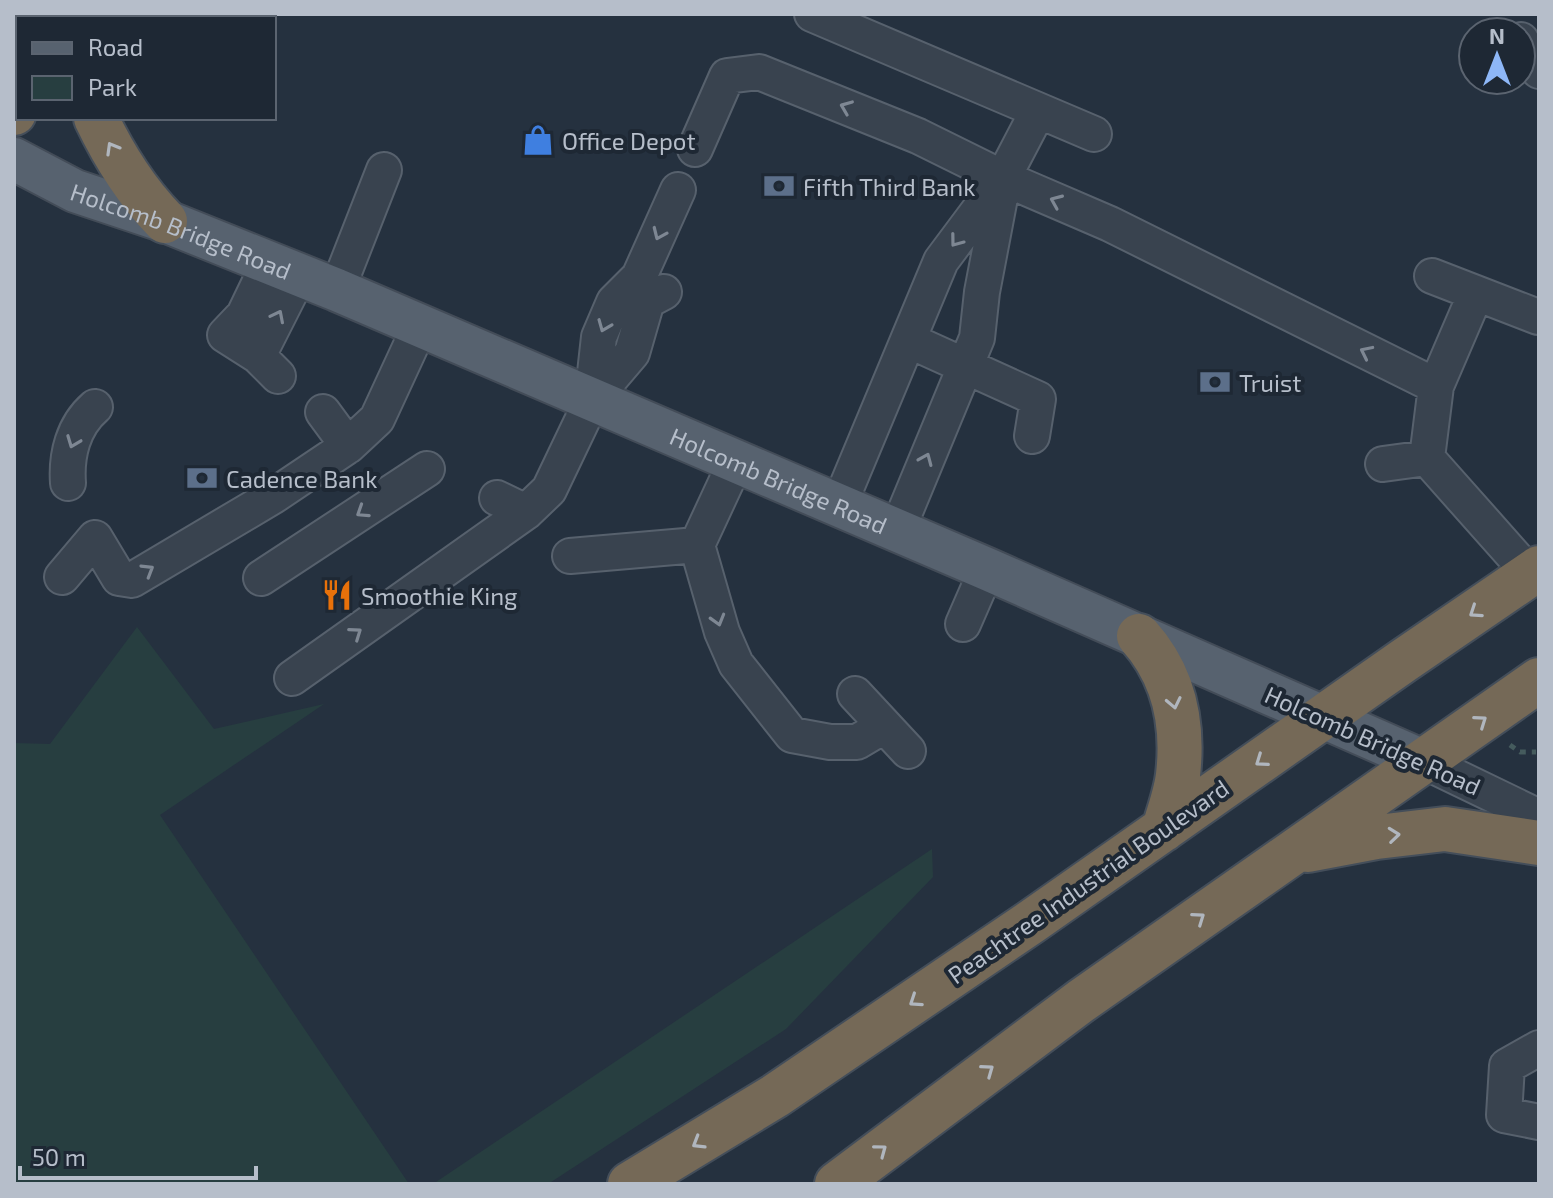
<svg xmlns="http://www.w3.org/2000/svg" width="1553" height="1198" font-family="'Exo 2',sans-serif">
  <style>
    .green { fill: #273e40 }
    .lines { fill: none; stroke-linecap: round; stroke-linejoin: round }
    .minor-casing { stroke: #57616d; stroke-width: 38 }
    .major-casing { stroke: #434c58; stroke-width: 46 }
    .highway-casing { stroke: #444e5a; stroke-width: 48 }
    .path { stroke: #455b5d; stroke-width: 5; stroke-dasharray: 6 6; stroke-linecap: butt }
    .minor { stroke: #39434f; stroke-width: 34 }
    .major { stroke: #57626f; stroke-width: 42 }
    .highway { stroke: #756957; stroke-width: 44 }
    .oneway { stroke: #7e8793 }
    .oneway2 { stroke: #b0b6be }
    .labels { text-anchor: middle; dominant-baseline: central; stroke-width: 8; stroke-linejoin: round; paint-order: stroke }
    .poi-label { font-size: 24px; fill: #b6beca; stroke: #1e2834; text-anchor: start }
    .street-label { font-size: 24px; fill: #b6beca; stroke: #1e2834 }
  </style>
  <rect width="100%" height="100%" fill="#25313f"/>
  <path class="green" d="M137,627L214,729L324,704L160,815L409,1184H14V743L50,744Z
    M932,849L933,877L786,1029L548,1184H433Z"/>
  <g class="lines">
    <defs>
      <path id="minor" d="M812,14L1094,134
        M1521,40L1539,71
        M695,149L727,76L759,72L918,136L1003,178L1110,224L1436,386
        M269,263L244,315L225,335L258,356L278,376
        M1432,276L1538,317
        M639,277L678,190
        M337,290L384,170
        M908,340L1038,399L1032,436
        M258,356L299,275
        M592,400L599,337L614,302L639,277L647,301L664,292
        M348,446L377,419L420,326
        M1427,458L1436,386L1476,293
        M1383,464L1427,458L1530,574
        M68,483C66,455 73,426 95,407
        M497,498L526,512
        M839,505L941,261L1003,178L1038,111
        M897,531L977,338L982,292L1002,187
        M697,545L722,632L736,664L792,735L830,742H857L884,726
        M570,556L697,545L736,461
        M62,577L95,538L119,578L132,580L272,497L348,446L323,412
        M261,578L427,469
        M963,624L987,569
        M292,678L526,512L549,490L592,400L632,353L647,301
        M855,694L908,751
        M1423,761L1539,817
        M1539,1048L1507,1066L1504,1115L1539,1122"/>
      <g id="major">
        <path id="s1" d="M14,159L75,191L165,221L337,290L987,569L1423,761"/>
      </g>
      <path id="highway" d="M42,18L43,14
        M14,113L18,99
        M96,118C114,156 136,191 165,221
        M1139,636C1174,675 1184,722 1178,775C1176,793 1169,811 1164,829
        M1308,850L1377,837L1445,829L1539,843
        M630,1184L775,1096L1031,922L1403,661L1539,568
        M837,1184L1081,1001L1539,680"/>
    </defs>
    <use href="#minor" class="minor-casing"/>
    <use href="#major" class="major-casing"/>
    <use href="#highway" class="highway-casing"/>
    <path class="path" d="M1510,745L1520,752H1536"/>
    <use href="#minor" class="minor"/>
    <use href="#major" class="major"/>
    <use href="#highway" class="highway"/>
  </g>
  <defs><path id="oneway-chevron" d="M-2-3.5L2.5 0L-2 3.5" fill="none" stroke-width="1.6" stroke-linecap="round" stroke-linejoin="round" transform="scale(2)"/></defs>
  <g class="oneway">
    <use href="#oneway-chevron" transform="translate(846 107) rotate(-158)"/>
    <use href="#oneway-chevron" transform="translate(1056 201) rotate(-157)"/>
    <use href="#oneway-chevron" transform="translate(659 234) rotate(114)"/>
    <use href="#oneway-chevron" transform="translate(956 241) rotate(127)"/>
    <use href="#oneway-chevron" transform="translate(278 316) rotate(-63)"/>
    <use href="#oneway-chevron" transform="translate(604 326) rotate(112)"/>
    <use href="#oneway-chevron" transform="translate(1366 352) rotate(-154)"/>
    <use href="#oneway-chevron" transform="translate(73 442) rotate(111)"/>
    <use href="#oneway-chevron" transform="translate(926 459) rotate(-67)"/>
    <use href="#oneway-chevron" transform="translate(362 512) rotate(147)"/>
    <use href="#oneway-chevron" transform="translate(148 570) rotate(-31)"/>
    <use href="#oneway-chevron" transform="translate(718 620) rotate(74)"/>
    <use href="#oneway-chevron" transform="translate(356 633) rotate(-35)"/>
  </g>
  <g class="oneway2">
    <use href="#oneway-chevron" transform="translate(112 148) rotate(-120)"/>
    <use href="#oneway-chevron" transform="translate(1475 612) rotate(146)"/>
    <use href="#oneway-chevron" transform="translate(1174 703) rotate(78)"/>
    <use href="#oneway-chevron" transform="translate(1481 721) rotate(-35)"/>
    <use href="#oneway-chevron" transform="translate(1261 761) rotate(145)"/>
    <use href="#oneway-chevron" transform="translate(1394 835) rotate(-6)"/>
    <use href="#oneway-chevron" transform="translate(1199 918) rotate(-35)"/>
    <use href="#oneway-chevron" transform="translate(915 1001) rotate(146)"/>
    <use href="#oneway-chevron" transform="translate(988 1070) rotate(-36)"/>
    <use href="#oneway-chevron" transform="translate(698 1143) rotate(149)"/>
    <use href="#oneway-chevron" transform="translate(881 1150) rotate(-37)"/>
  </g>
  <defs>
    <symbol id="shop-bare" viewBox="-9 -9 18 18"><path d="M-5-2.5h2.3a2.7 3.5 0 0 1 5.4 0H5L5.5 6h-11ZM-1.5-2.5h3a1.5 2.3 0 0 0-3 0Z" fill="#3f7fe0" stroke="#1e2834" stroke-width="2.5" paint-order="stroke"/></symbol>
    <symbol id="bank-bare" viewBox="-9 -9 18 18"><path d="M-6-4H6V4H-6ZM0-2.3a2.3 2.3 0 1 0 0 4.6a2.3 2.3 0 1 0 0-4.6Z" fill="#5c6f8a" stroke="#1e2834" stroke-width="2.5" paint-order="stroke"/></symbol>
    <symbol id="restaurant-bare" viewBox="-9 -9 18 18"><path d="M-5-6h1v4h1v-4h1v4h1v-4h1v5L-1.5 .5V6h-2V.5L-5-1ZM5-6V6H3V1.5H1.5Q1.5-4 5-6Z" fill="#e8710a" stroke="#1e2834" stroke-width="2.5" paint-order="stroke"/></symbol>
  </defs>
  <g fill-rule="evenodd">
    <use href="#shop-bare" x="516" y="118" width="44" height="44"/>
    <use href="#bank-bare" x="757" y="164" width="44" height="44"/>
    <use href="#bank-bare" x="1193" y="360" width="44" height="44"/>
    <use href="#bank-bare" x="180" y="456" width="44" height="44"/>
    <use href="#restaurant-bare" x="315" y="573" width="44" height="44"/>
  </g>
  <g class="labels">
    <g class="poi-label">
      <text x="562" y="140">Office Depot</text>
      <text x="803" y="186">Fifth Third Bank</text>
      <text x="1239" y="382">Truist</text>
      <text x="226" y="478">Cadence Bank</text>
      <text x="361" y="595">Smoothie King</text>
    </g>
    <g class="street-label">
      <text stroke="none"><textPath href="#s1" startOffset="182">Holcomb Bridge Road</textPath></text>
      <text stroke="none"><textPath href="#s1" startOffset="830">Holcomb Bridge Road</textPath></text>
      <text transform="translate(1373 740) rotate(24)">Holcomb Bridge Road</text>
      <text transform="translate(1088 881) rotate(-35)">Peachtree Industrial Boulevard</text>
    </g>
  </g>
  <rect width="1553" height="1198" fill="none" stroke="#b6beca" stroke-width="32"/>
  <rect x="16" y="16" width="260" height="104" fill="#1e2834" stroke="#5b6470" stroke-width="2"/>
  <rect x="32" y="42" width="40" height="12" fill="#57626f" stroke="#5b6470" stroke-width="2"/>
  <text x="88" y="56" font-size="24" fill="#b6beca">Road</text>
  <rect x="32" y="76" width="40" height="24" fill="#273e40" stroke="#5b6470" stroke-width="2"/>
  <text x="88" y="96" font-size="24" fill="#b6beca">Park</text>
  <g transform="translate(1497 56)"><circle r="38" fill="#1e2834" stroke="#5b6470" stroke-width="2"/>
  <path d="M0-6L14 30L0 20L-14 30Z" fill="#8eb7f7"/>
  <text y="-12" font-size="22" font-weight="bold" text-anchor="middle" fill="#b6beca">N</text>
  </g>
  <path d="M20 1166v12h236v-12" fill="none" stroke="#b6beca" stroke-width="4"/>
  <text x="32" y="1166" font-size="24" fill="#b6beca" stroke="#1e2834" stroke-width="6" paint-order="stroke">50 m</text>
</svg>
